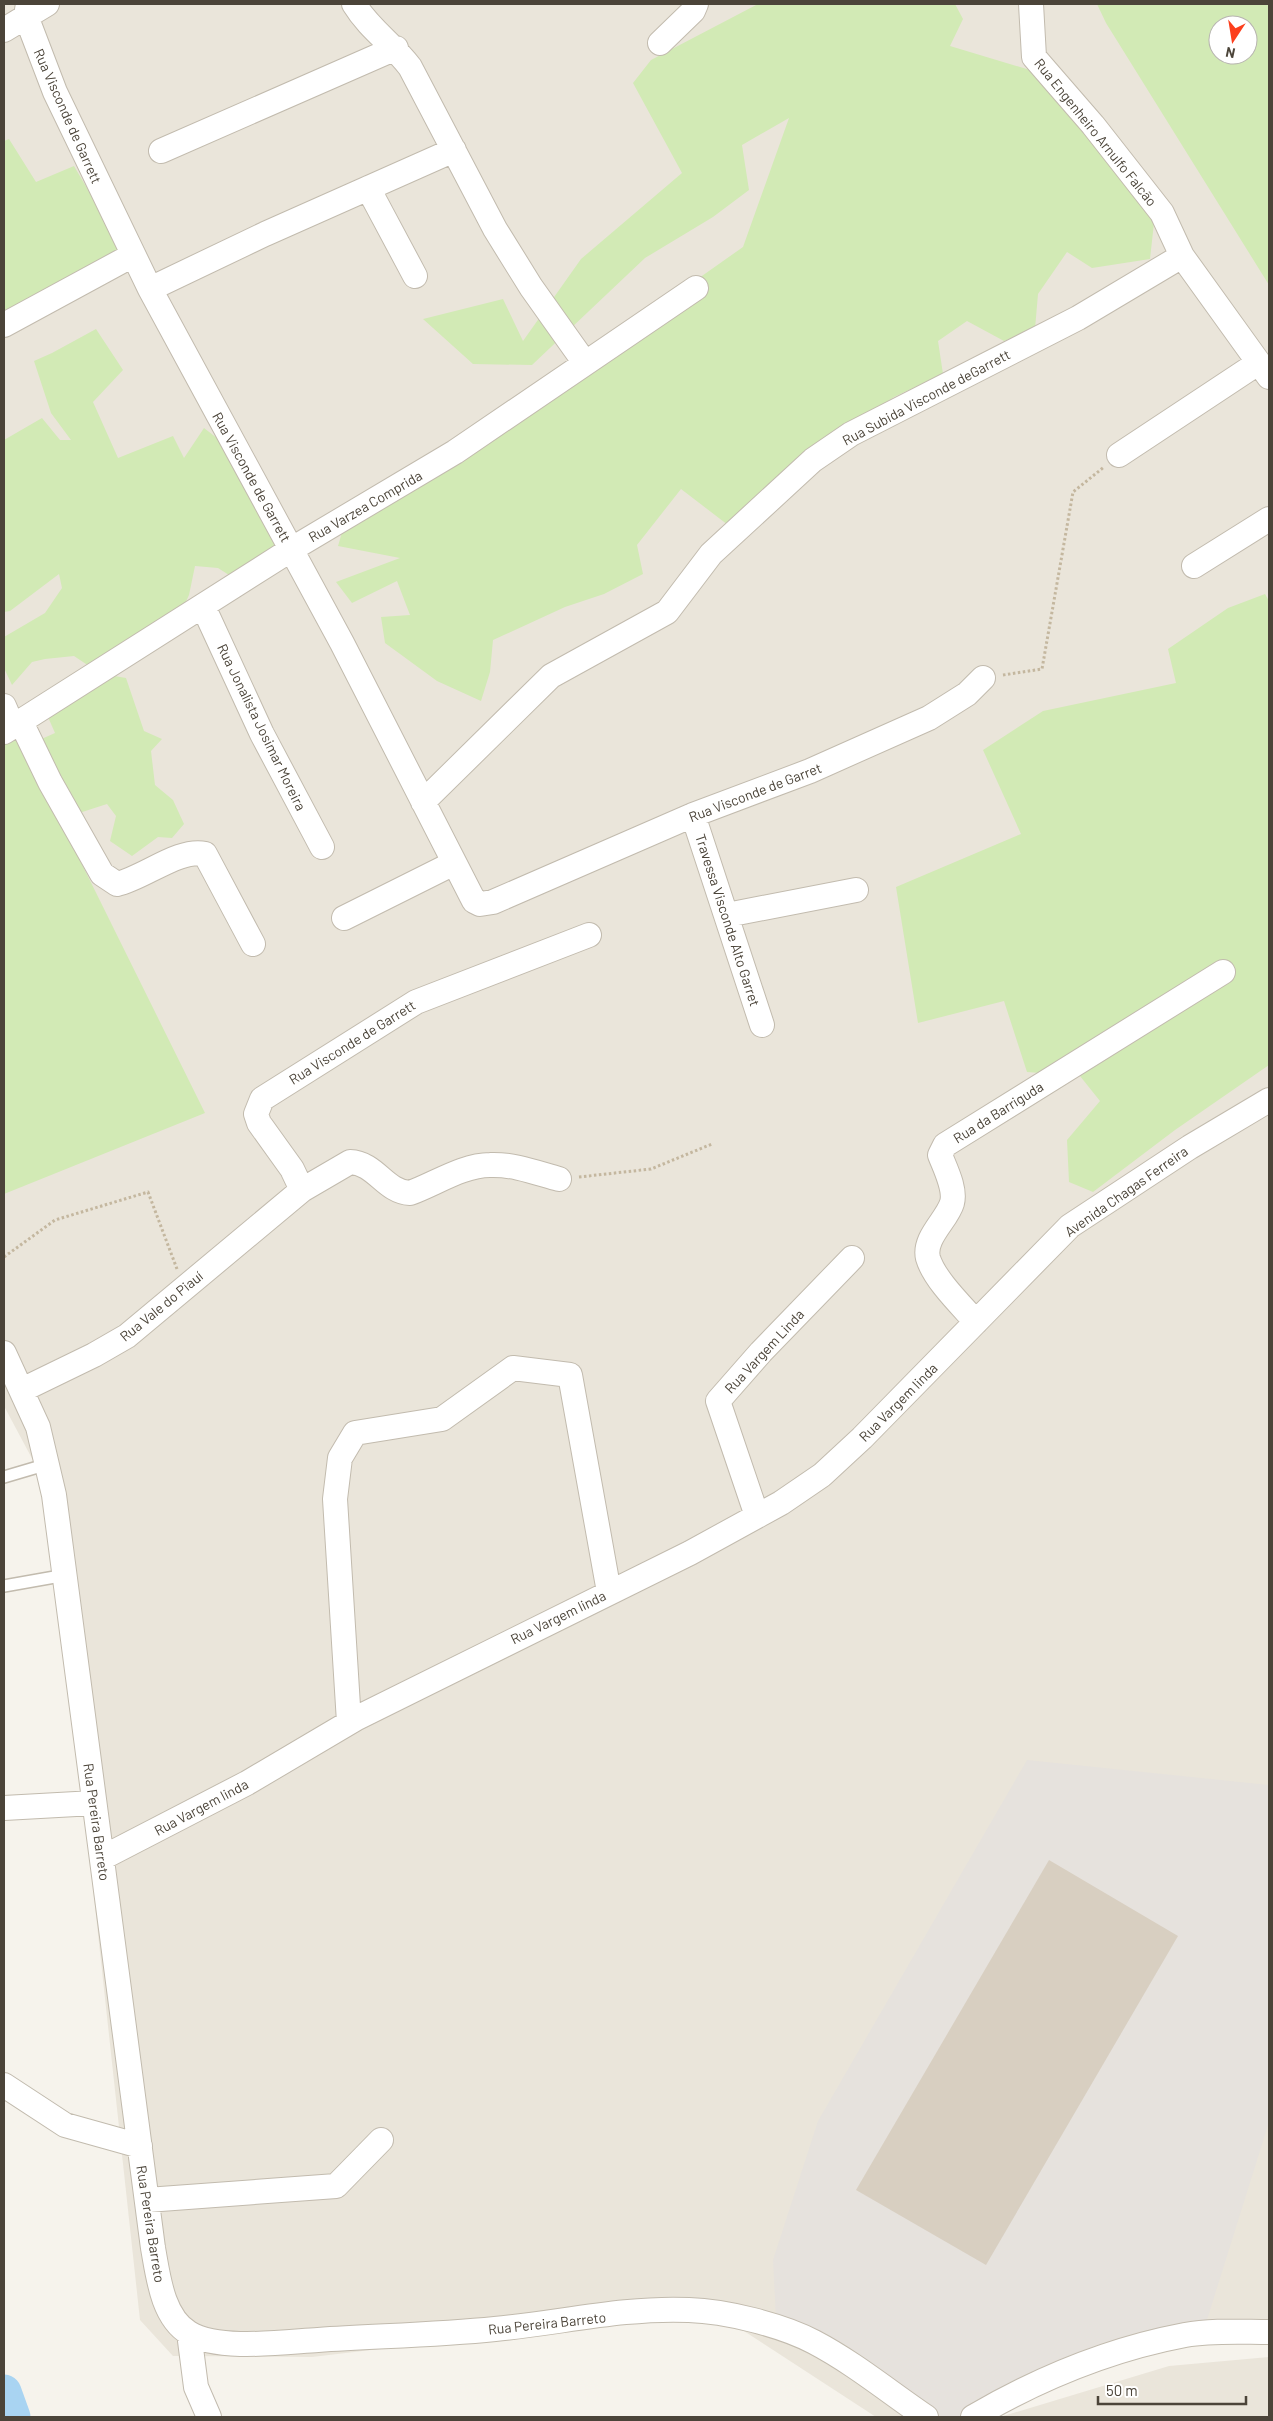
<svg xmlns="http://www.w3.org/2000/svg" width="1273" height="2421" font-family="Barlow,sans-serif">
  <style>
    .residential { fill: #eae5da; fill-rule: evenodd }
    .industrial { fill: #e6e2dd }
    .green { fill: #d2eab5; fill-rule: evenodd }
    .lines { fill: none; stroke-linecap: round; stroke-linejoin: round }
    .river { stroke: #a9d4f2; stroke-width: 35 }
    .building { fill: #d8cfc1 }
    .lane-casing { stroke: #c2bbae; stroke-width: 14 }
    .street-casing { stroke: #c2bbae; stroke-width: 26 }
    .path { stroke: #c4b79f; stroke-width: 3; stroke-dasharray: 2.5 2.5; stroke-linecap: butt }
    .lane { stroke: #fff; stroke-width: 11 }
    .street { stroke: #fff; stroke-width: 24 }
    .labels { text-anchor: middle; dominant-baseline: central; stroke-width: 4; stroke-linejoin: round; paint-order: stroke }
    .street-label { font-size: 14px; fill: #4b4439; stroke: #fff }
  </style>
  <rect width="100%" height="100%" fill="#f6f3ec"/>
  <path class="residential" d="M4,4H1269V2341L1151,2347L969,2417H876L730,2322L633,2319L312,2357L173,2356L140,2320L57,1557L36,1466L4,1406ZM1218,25H1248V55H1218Z
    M1269,2357V2417H1000L1169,2366Z"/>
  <path class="industrial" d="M1027,1760L1269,1785V2122L1206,2323L1057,2364L957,2417H942L854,2353L776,2319L773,2260L818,2121Z"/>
  <path class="green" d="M758,4H955L963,19L950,46L1040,73L1155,214L1150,259L1092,268L1067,252L1038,294L1035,329L1004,341L967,321L938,341L943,374L894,397L800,458L728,525L681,489L637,545L643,574L604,594L565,607L493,640L490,672L481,701L437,681L385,643L381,617L410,615L397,581L352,603L336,582L400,558L338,546L343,529L743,247L789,118L742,145L749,190L713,217L645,258L532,365L473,364L423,319L503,299L523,341L581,259L682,173L633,83L651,60Z
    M1097,4H1269V285L1106,23ZM1218,25H1248V55H1218Z
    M9,139L36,182L74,166L101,212L120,254L4,314V141Z
    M96,329L123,370L93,402L118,458L173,436L184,458L204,428L222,442L286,553L229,575L218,568L195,566L189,595L182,610L92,668L74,656L45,659L32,662L12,685L4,668V637L45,613L62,588L59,574L10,611L4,612V440L42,418L60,440H71L51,413L34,361L52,353Z
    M1265,594L1269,601V1065L1175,1130L1093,1192L1069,1182L1067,1140L1100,1101L1080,1076L1027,1072L1004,1001L918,1023L896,887L1021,834L983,750L1043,711L1176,683L1168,649L1228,608Z
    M97,673L126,678L144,731L162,739L151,751L155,785L173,800L184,824L172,838L158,837L132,856L110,841L116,816L107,804L76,814L37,741L55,733L48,717Z
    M18,735L205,1113L4,1194V744Z"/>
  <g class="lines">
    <path class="river" d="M4,2392L13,2417"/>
  </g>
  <path class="building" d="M1049,1860L1178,1936L986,2265L856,2190Z"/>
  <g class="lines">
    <defs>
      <path id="lane" d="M4,1477L48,1464
        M4,1586L66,1575"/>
      <path id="street" d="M28,4L26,16L55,92L150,289L342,643L474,901L480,904L493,902L693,815L810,771L929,718L967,694L983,678
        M354,4C370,30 392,43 410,67L495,229L531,287L585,363
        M1031,4L1034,57L1093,125L1162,213L1182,256L1269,377
        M4,30L47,4
        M660,43L693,11L696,4
        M161,151L396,48
        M368,188L415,276
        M150,289L265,234L454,150
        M4,325L133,255
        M1119,455L1258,363
        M1194,566L1269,519
        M203,606L262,734L322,847
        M4,706L13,727
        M21,722L50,782L102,874L117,884C144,878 179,848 205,854L253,944
        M4,732L292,549L455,452L696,288
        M423,802L551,676L667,612L711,554L813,460L851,434L1078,318L1182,256
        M693,815L762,1025
        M727,915L856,890
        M344,918L454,863
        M302,1190L292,1169L259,1123L256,1114L262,1099L416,1002L589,935
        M976,1322C961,1305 934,1279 928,1258C923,1238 947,1220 952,1203C956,1189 945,1168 940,1155L945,1145L1223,972
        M4,1353L38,1427L54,1495L153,2248C158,2275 162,2317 189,2333C218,2351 284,2342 318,2340C377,2336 436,2335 495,2329C559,2323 625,2307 689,2310C725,2311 782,2325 814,2342C854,2363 889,2392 926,2417
        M22,1390L94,1355L127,1336L302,1190L350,1162C376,1163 385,1192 410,1193C435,1184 463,1165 490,1165C514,1164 537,1173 559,1179
        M757,1516L718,1401L761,1352L852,1258
        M349,1722L335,1499L340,1458L355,1433L442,1419L513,1368L570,1375L609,1592
        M4,1808L94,1803
        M102,1858L247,1783L357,1718L690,1553L781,1503L822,1475L862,1438L1070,1226L1190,1147L1269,1100
        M4,2085L65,2125L140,2146
        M147,2200L336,2186L381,2140
        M189,2333L196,2387L209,2417
        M973,2417C1038,2379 1111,2349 1185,2335C1212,2330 1242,2332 1269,2332"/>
    </defs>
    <use href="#lane" class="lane-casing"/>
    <use href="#street" class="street-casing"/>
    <path class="path" d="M1003,675L1042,669L1073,492L1104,467
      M579,1177L651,1169L712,1144
      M4,1257L55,1220L148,1192L177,1269"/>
    <use href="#lane" class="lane"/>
    <use href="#street" class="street"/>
  </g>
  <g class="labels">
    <g class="street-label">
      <text transform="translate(68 116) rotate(66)">Rua Visconde de Garrett</text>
      <text transform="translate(1096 132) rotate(51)">Rua Engenheiro Arnulfo Falcão</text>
      <text transform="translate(926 397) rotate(-28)">Rua Subida Visconde deGarrett</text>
      <text transform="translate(252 477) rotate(61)">Rua Visconde de Garrett</text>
      <text transform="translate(365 506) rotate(-30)">Rua Varzea Comprida</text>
      <text transform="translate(262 727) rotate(64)">Rua Jonalista Josimar Moreira</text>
      <text transform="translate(755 792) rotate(-21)">Rua Visconde de Garret</text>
      <text transform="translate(728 920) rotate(72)">Travessa Visconde Alto Garret</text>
      <text transform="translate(352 1042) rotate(-32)">Rua Visconde de Garrett</text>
      <text transform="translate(998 1112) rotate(-32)">Rua da Barriguda</text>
      <text transform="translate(1126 1191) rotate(-35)">Avenida Chagas Ferreira</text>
      <text transform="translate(161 1306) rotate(-39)">Rua Vale do Piauí</text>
      <text transform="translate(764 1351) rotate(-47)">Rua Vargem Linda</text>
      <text transform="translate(898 1402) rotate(-45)">Rua Vargem linda</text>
      <text transform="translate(558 1617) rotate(-26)">Rua Vargem linda</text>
      <text transform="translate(201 1807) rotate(-28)">Rua Vargem linda</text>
      <text transform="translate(97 1822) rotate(82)">Rua Pereira Barreto</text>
      <text transform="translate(151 2224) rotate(81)">Rua Pereira Barreto</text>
      <text transform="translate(547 2323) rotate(-6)">Rua Pereira Barreto</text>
    </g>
  </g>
  <rect width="1273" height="2421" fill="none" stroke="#4b4439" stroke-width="10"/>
  <g transform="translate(1233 40) rotate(192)"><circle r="24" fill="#ffffff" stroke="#b7b4b0"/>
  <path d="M0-4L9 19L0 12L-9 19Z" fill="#fc3f1d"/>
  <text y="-8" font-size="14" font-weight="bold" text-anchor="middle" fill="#4b4439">N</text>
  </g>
  <path d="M1098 2396v8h148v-8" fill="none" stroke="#4b4439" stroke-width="2.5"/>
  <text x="1106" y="2396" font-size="15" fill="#4b4439" stroke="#ffffff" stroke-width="4" paint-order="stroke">50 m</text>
</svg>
